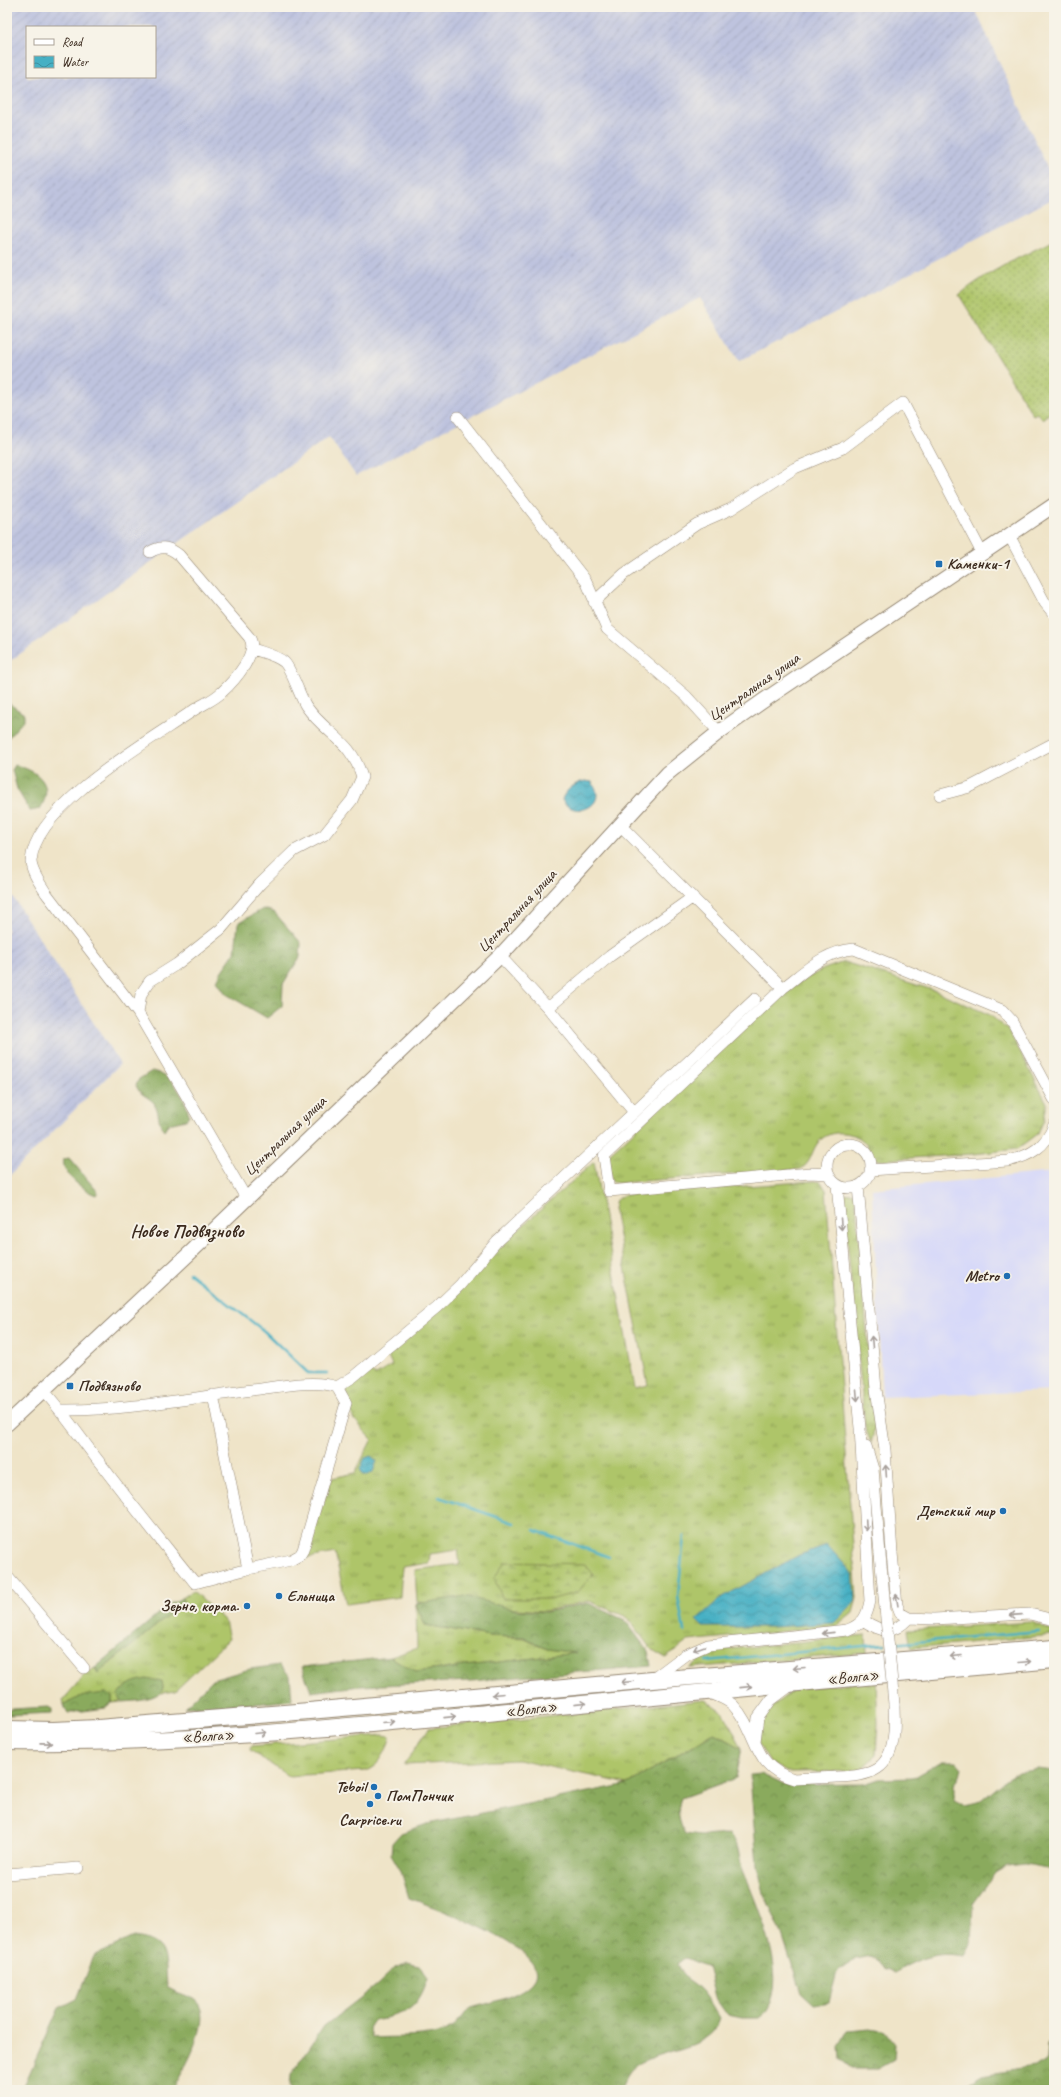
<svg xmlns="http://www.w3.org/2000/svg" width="1061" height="2097" font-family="Caveat,sans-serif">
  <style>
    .built { fill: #d6d8f9 }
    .industrial { fill: url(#industrial-furrows); fill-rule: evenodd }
    .grass { fill: url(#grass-tufts); stroke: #747844 }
    .forest { fill: url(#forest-crowns); stroke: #626a3e }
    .wetland { fill: url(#wetland-marsh); stroke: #747844 }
    .garden { fill: url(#garden-dots); stroke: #747844 }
    .water { fill: url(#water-waves); stroke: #406d71 }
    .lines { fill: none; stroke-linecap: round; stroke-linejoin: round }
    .stream { stroke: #46b0c4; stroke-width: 2.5 }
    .minor-casing { stroke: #958773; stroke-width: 12 }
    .major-casing { stroke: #958773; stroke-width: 16 }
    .highway-casing { stroke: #958773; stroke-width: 18 }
    .minor { stroke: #fff; stroke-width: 11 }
    .major { stroke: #fff; stroke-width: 14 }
    .highway { stroke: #fff; stroke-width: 16 }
    .minor-bridge-casing { stroke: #958773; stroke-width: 12; stroke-linecap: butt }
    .minor-bridge { stroke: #fff; stroke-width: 11 }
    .oneway { stroke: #a79f9a }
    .poi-dot { fill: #1f6fb2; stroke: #f7f3e8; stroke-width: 1.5 }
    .labels { text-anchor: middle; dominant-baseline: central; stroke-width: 4; stroke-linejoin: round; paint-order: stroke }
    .poi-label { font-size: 16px; font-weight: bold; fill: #3b2a1e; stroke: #f7f3e8; text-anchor: start }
    .street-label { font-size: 16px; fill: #3b2a1e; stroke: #f7f3e8 }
    .quarter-label { font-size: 18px; font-weight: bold; fill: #3b2a1e; stroke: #f7f3e8 }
  </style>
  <defs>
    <pattern id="industrial-furrows" width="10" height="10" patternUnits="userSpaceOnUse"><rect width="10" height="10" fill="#bec3de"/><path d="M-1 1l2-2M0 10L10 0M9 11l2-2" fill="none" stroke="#a4a8be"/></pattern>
    <pattern id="grass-tufts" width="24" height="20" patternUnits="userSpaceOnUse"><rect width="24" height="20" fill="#aec569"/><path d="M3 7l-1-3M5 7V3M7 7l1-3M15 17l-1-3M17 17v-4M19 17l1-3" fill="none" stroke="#8fa056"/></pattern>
    <pattern id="forest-crowns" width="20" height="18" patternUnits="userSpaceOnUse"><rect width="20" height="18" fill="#8aaa5d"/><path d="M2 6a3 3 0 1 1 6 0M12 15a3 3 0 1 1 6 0" fill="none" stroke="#728b4c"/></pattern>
    <pattern id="wetland-marsh" width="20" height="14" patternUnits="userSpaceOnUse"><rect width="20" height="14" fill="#aec569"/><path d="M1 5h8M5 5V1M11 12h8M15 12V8" fill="none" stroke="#8fa056"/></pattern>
    <pattern id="garden-dots" width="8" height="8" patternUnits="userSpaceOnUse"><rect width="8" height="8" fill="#aec569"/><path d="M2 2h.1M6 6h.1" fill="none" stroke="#8fa056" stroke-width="1.8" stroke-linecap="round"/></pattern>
    <pattern id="water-waves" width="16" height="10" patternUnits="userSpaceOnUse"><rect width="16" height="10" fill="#46b0c4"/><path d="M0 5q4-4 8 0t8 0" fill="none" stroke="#3c8f9f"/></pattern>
  </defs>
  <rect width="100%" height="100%" fill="#f7f3e8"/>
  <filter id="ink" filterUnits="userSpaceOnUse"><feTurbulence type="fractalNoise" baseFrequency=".025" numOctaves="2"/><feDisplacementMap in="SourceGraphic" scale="8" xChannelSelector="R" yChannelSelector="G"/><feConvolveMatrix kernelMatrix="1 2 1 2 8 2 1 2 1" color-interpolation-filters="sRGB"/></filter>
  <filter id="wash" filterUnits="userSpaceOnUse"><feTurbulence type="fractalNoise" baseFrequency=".012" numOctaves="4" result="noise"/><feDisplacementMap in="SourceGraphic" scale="16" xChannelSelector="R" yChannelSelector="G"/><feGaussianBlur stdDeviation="0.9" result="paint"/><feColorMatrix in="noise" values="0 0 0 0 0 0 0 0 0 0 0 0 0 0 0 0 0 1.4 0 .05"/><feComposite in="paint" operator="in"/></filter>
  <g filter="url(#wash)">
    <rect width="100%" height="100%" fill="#efe4c8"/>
    <path class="built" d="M1054,1172V1391L882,1397L872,1189Z"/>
    <path class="industrial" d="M7,7H974L1054,182V198L852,304L739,361L700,298L356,476L329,437L7,663ZM27,27H155V77H27Z
      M7,888L120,1064L7,1178Z"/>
    <path class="grass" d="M844,962L936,991L990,1015L1009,1031L1047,1103L1044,1120L1038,1133L1017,1149L974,1154L879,1160C869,1156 869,1145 861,1139C848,1130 826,1130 817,1144C810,1155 812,1161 801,1169L617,1183L612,1181L605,1158L787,989L824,969Z
      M594,1162L635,1388L648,1385L614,1210L615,1201L624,1195L815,1181L821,1182L826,1190L857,1598L853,1613L837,1626L688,1641L666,1658L651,1649L627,1617L589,1601L545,1611L417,1602L415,1570L460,1564L458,1550L430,1554L429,1563L402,1567L400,1597L346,1604L335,1553L303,1559L332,1478L355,1473L372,1439C360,1426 338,1405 348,1385C351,1379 362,1374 367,1370L376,1375L392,1365L388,1356L456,1294L502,1244Z
      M855,1193L875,1427L871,1443L865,1427L843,1194Z
      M193,1591L225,1621L229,1639L175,1691L161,1693L163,1686L118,1695L122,1702L112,1703V1697L69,1702L64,1706L63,1700L86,1673L95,1668L98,1673L184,1603L182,1598Z
      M416,1604L425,1625L490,1636L525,1638L547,1649L578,1653L415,1672L391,1657L417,1648Z
      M1032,1622L1054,1632V1635L911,1648L908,1630Z
      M866,1635L867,1653L689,1668L711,1651Z
      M876,1681L878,1722L876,1755L859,1771L787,1772L770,1763L758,1743L762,1721L774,1705L796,1688Z
      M705,1700L724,1713L742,1748L714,1733L628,1784L518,1760L404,1765L429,1728Z
      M383,1735L389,1736L390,1738C387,1751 379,1767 365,1771L288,1776L250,1750L251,1746Z"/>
    <path class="forest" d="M7,702L24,714V720L7,739Z
      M15,765C39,771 55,785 40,809L30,811L17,789L12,770Z
      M263,909L274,912L301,943L300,957L283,984L282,1006L267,1018L226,994L217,981L221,972L235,952L238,923Z
      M152,1071C172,1075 185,1096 189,1115L186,1120L168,1124L164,1130C157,1122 160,1112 154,1103C148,1096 139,1095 136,1085L139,1079Z
      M69,1158L98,1192L96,1195C84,1191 60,1173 64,1159Z
      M465,1596L516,1610L546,1612L588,1603L625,1620L648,1651L651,1666L471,1681L360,1686L311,1692L302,1667L391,1657L415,1672L576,1653L547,1649L524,1637L490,1636L425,1625L416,1604Z
      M182,1598L184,1603L98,1673L95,1668L170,1604Z
      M280,1665L290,1676L292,1700L235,1706L185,1707L212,1680L250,1669Z
      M147,1679L162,1682C169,1701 134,1701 122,1702L118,1695C126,1684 134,1681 147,1679Z
      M107,1693L112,1697V1703L106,1708L68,1713L64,1706C76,1696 92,1694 107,1693Z
      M48,1707L52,1709V1713L9,1715L7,1714V1711L12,1709Z
      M714,1733L742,1748L736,1778L681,1798C676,1811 679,1822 685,1834L701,1836L729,1834C741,1844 737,1856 743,1870C756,1904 790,1975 767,2010C765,2013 760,2016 758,2018H742L728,2015L715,1997L707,1967L686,1958L677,1965C683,1979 688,1978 698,1987C707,1995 714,2009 720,2019C709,2055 652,2046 630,2071C626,2076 623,2084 620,2090H292L290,2086L291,2075L324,2026L377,1985L395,1968L408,1963L422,1967L428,1978C417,2011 406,2014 374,2020L369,2028L372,2038C398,2036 429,2040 452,2027C460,2023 463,2011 471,2008C488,2003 524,1996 534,1979C551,1949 429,1905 409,1898L401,1871L391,1854L392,1843L401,1833L427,1824L628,1784Z
      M943,1761H956L962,1768L960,1776L954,1786V1800L964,1805L981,1801L1005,1781L1018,1773L1038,1769L1054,1771V1869L1025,1864L1007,1866L995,1873L973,1904L971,1943L964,1956C937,1951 918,1958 895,1973L883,1969L872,1956L856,1959L837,1972L829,2002L814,2005L801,1993L782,1935L764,1893L757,1865L750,1775L761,1774L784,1785L864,1784L879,1779L913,1778Z
      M133,1937C170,1941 165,1957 167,1987C176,1994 194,1995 199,2005C211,2026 182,2071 173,2090H22L59,2008L77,1999L94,1956Z
      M870,2028L884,2030L895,2044L894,2059L878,2068H851L840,2059L839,2046L848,2030Z
      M1054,2036V2090H964L965,2085L982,2075L1035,2067L1046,2059L1047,2045Z"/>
    <path class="wetland" d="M505,1562L585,1564L593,1574L578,1592L553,1599H503L494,1578Z"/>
    <path class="garden" d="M1054,240V380L1050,382L1054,389V410L1042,419L1037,413L1033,415L1031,412L959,295C988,271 1021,257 1054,240Z"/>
    <path class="water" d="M585,781L592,782C610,806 574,820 562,800C564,791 576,782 585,781Z
      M371,1456L377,1461L373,1472L367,1475H363L360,1469L365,1458Z
      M827,1545L853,1574L855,1602L834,1623L773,1627H703L696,1620L721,1598L799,1555Z"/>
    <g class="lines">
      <path class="stream" d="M189,1273L264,1331L308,1373H327
        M439,1497L514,1523
        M534,1530L609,1557
        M684,1631L678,1596L684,1536
        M892,1644L1039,1631
        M706,1661L885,1644"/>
    </g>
  </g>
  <g filter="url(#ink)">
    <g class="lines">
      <defs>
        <path id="minor" d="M458,417L586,581L607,629L686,696L719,732
          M1009,535L1045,603L1054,614
          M150,552C162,545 169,547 179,555L249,637C260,652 234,681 222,692C214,700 203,704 194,710C151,740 35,805 31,861C31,871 41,885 46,893L138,1013L246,1198
          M594,602L624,574L697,524L731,509L795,468L843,448L903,403L982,553
          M940,795L970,787L1054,743
          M620,825L783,988C805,971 825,951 854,949L1002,1010L1012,1021L1054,1099
          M500,956L548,1008L633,1111
          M783,988L604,1156L609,1191L810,1173L828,1174
          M548,1008L610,956L693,897
          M138,1013L141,994L150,981L177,964L221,929L260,884L294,851L324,835L352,800L362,777C351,739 326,735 306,706C300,697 291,668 284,662C275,655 264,653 253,649
          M827 1166a22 22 0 1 1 44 0a22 22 0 1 1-44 0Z
          M870,1170L1008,1161C1030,1156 1046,1147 1054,1125
          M858,1186L876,1389L885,1450L892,1553L897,1605L900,1613L909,1618L934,1619L1030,1614L1054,1620
          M337,1387L353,1377L437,1307L460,1285L497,1241L755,999
          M43,1390C64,1413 81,1439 100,1463C131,1504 163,1543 195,1583L248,1569L291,1560L300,1555L303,1550L346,1403L337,1387C315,1379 276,1387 252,1390C189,1398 125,1411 61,1410
          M213,1395L248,1569
          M866,1446L873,1469L880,1554
          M7,1576L84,1668
          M864,1621C883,1632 892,1636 909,1618
          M653,1679L685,1655L708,1645L847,1630C863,1624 867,1617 870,1601L860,1428L837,1185
          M709,1692C716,1696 727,1699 733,1705C759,1732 751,1767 794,1779C808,1778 823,1778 837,1777C871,1776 891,1771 894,1732C895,1723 894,1714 894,1704
          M755,1741L758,1718L771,1700L791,1685
          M7,1874L78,1868"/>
        <path id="major" d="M7,1424L192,1251L500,956L668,773L719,732L763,701L1054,505"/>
        <path id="highway" d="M7,1729L53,1730L98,1728L309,1711L652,1680L1054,1648
          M7,1742C170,1745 334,1728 497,1712C683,1694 868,1676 1054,1660"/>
      </defs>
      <use href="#minor" class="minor-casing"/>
      <use href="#major" class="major-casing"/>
      <use href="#highway" class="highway-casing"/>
      <use href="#minor" class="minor"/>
      <use href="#major" class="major"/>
      <use href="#highway" class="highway"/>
      <defs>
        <path id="minor-bridge" d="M880,1554L894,1704"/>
      </defs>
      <use href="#minor-bridge" class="minor-bridge-casing"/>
      <use href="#minor-bridge" class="minor-bridge"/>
    </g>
    <defs><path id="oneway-shaft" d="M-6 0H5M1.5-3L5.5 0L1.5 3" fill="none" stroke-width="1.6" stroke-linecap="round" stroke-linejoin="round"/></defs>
    <g class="oneway">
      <use href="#oneway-shaft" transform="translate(841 1224) rotate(85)"/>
      <use href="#oneway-shaft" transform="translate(872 1342) rotate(-95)"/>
      <use href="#oneway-shaft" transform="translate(857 1395) rotate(85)"/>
      <use href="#oneway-shaft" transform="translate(886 1471) rotate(-94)"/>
      <use href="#oneway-shaft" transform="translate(866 1525) rotate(87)"/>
      <use href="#oneway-shaft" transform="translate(897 1600) rotate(-99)"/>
      <use href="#oneway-shaft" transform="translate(1016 1615) rotate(176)"/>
      <use href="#oneway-shaft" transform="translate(828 1633) rotate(174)"/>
      <use href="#oneway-shaft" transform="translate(699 1648) rotate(160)"/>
      <use href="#oneway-shaft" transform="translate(956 1656) rotate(175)"/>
      <use href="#oneway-shaft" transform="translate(1025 1662) rotate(-5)"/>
      <use href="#oneway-shaft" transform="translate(799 1668) rotate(175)"/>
      <use href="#oneway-shaft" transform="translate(627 1682) rotate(175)"/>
      <use href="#oneway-shaft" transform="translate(746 1687) rotate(-6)"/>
      <use href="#oneway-shaft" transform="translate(498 1694) rotate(175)"/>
      <use href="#oneway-shaft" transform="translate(580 1704) rotate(-6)"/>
      <use href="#oneway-shaft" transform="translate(450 1717) rotate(-6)"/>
      <use href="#oneway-shaft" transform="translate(389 1722) rotate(-5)"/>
      <use href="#oneway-shaft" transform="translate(260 1733) rotate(-5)"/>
      <use href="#oneway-shaft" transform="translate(46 1743) rotate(1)"/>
    </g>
  </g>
  <g class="poi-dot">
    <rect x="935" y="560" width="8" height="8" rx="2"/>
    <circle cx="1007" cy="1276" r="4"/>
    <rect x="66" y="1382" width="8" height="8" rx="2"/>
    <circle cx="1003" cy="1511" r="4"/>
    <circle cx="279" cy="1596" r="4"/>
    <circle cx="247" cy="1606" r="4"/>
    <circle cx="374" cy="1787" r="4"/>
    <circle cx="378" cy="1796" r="4"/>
    <circle cx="370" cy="1804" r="4"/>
  </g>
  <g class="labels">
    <g class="poi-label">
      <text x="947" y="564">Каменки-1</text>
      <text x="999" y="1276" text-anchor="end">Metro</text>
      <text x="78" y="1386">Подвязново</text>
      <text x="995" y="1511" text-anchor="end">Детский мир</text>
      <text x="287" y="1596">Ельница</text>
      <text x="239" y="1606" text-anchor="end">Зерно, корма.</text>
      <text x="366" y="1787" text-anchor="end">Teboil</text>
      <text x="386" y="1796">ПомПончик</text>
      <text x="370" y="1820" text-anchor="middle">Carprice.ru</text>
    </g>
    <g class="street-label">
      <text transform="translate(754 687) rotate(-35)">Центральная улица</text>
      <text transform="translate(517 911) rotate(-47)">Центральная улица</text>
      <text transform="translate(285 1136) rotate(-44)">Центральная улица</text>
      <text transform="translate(853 1677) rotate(-5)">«Волга»</text>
      <text transform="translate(531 1709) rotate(-6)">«Волга»</text>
      <text transform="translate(208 1736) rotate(-3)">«Волга»</text>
    </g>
    <g class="quarter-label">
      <text x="187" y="1231">Новое Подвязново</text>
    </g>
  </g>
  <rect width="1061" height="2097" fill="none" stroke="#f7f3e8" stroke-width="24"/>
  <rect x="26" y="26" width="130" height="52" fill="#f7f3e8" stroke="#aca397"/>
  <rect x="34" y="39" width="20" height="6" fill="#ffffff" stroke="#aca397"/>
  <text x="62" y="46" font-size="12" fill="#3b2a1e">Road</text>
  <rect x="34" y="56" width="20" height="12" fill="url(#water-waves)" stroke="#aca397"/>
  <text x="62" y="66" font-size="12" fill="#3b2a1e">Water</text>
</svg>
